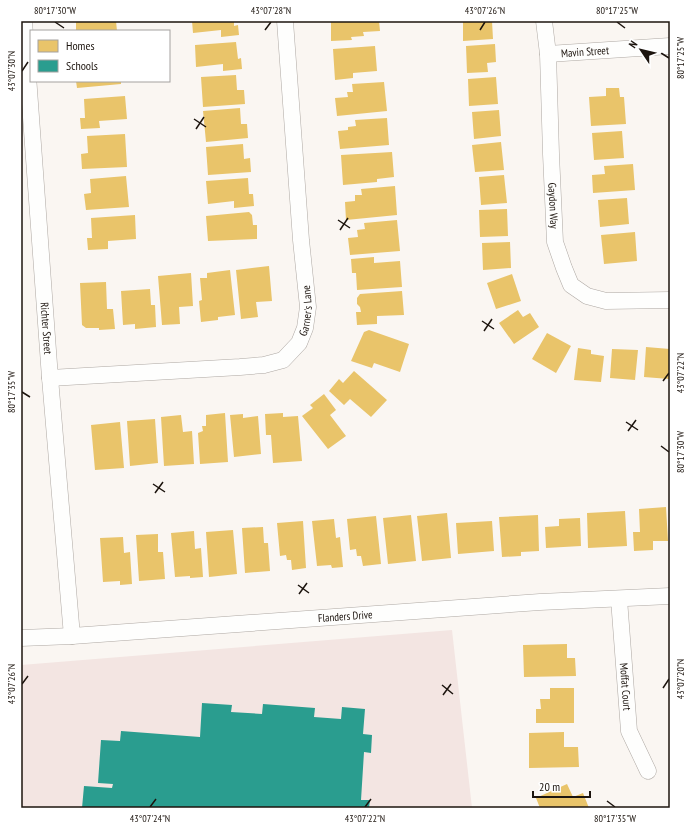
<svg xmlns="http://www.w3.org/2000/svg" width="691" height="829" font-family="'PT Sans Narrow',sans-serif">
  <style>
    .education { fill: #f3e5e2 }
    .homes { fill: #e9c46a }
    .schools { fill: #2a9d8f }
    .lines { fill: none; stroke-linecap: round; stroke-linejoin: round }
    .street-casing { stroke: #aea8a3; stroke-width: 17 }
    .street { stroke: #fefefd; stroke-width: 16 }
    .ticks { fill: none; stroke: #1c140e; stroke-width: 1.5 }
    .labels { text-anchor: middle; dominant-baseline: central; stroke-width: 4; stroke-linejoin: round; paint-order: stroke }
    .street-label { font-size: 11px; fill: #1c140e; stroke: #fff }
    .neatline { fill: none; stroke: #1c140e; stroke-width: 1.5 }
    .ticks-label { font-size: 10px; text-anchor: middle; fill: #1c140e }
  </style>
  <rect width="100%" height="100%" fill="#faf6f2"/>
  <path class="education" d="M452,630L472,808H21V665Z"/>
  <path class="homes" d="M76,21H116L117,31H76Z
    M192,21H234V26L238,25L239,35L221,37V30L193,33Z
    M331,21H379L380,31L363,32L364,36L351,37L352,40L331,41Z
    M463,21H492L493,39L463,41Z
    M236,42L238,59L241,58L242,69L223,71V64L196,67L195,45Z
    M495,44L496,62L487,63L488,72L467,73L466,46Z
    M375,46L377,71L353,73V78L335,80L333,49Z
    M236,75L237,90H244L245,104L203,107L201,77Z
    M496,77L498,104L469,106L468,79Z
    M76,81H121V84L77,88Z
    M384,82L387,111L337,116L335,98L348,97L347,92H353L352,84Z
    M606,88H619L620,97H624L626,124L591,126L589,97L606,96Z
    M125,96L127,119L99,121L100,128L81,129L80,118H85L84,99Z
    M240,108L241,124H247L248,138L206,142L203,111Z
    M499,110L501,136L474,139L472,112Z
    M387,118L389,145L340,149L338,131L348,130V127L356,126L355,120Z
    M622,131L624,158L594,160L592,133Z
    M125,134L127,167L82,169L81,154L88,153L87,136Z
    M501,142L504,170L475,172L472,145Z
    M243,144L244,159L250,158L251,172L208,175L206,147Z
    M392,152L394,177L377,179V182L343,185L341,155Z
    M633,164L635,190L593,193L592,175L605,174L604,166Z
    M504,175L507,203L481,205L479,177Z
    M126,176L129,207L86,210L84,194L91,193L90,179Z
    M248,178L249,194H253L254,206L234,208V201L208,204L206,181Z
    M395,186L397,215L346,220L345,202L355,201V195H362L361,189Z
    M627,198L629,224L600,227L598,200Z
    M507,209L508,236L480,237L479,210Z
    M249,212L252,215L253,225H257V239L208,241L206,216Z
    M135,215L136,239L108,241V249L88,250L87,238H92L91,218Z
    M397,220L400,251L350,255L348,238L358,237L357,230L365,229L364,223Z
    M635,232L637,261L604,264L601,235Z
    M510,242L511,268L483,270L482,243Z
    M374,257V263L400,261L402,287L357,290L356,273H352L351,259Z
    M269,266L272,301L256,302L258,317L241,319L236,270Z
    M230,270L235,315L218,317V320L201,322L199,301L202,300L200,278H207V273Z
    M191,273L193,306L179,307L180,324L162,325L158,276Z
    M512,274L521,301L496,309L487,283Z
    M106,282L107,309H113L115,329L99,330V328H86L82,325L80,283Z
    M150,289L151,305H155L156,327L135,329V324L123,325L121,291Z
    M402,291L404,315L377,316V324L357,325L356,312H361L360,307L357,304V298L360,294Z
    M518,310L523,317L530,313L539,327L514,344L499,323Z
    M369,330L409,344L400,372L374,363L372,368L351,361L364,332Z
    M547,333L571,346L556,373L532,359Z
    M646,347L670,349L669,379L644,377Z
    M578,348L591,350V354L604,356L601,382L574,380Z
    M612,349L638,350L635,380L610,378Z
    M354,371L387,400L371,417L350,399L344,405L329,391L339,379L343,383Z
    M324,394L336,410L330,415L346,436L328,449L302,416L313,408L310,405Z
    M225,413L228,462L200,464L198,433L203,431L202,426H206V415Z
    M283,413V417L298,416L302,461L273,463L271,435H266L265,414Z
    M243,414V418L258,416L261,454L234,457L230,415Z
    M181,415L183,432L192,431L194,464L164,466L161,417Z
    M155,419L158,463L130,466L127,421Z
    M120,422L124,468L95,470L91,425Z
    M666,507L668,541H653V550L634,551L633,532H640L639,509Z
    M625,511L627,546L588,548L587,513Z
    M447,513L451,558L422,561L417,516Z
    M411,515L416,561L388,564L383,518Z
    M538,515L539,551L521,552V556L502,557L499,517Z
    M376,516L381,564L363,566L361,556H357L356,549L350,550L347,519Z
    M580,518L581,546L546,548L545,527L559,526V519Z
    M334,519L336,538L340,537L343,567L332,568L331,565L317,566L312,521Z
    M303,521L306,568L292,570L291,560H287L286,555L280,556L277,523Z
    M492,521L494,551L458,554L456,523Z
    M263,527L264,543H268L270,571L245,573L242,528Z
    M233,530L237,574L209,577L206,532Z
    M194,531L195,549L201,548L203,577L190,578V576L175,577L171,533Z
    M158,534V552H163L165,579L139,581L136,535Z
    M123,537L124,553L130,552L132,584L120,585V581L103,582L100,538Z
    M567,644V658H575L576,676L524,677L523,645Z
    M550,688H574V723H536V709H541L540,699H550Z
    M564,732V747H578L579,767L529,768V733Z
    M567,784L573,797L583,793L589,808H540L536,798Z"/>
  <path class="schools" d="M202,703L232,705L231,712L262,714L263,704L315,708L314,717L341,719L342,707L365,709L363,734L372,735L371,753L364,752L361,800H370L369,808H82L84,786L112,788L113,784L98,783L101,740L120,741L121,731L200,737Z"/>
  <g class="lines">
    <defs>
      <g id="street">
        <path id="s1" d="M24,21L50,378L72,636"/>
        <path id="s2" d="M544,21L548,54L551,154L555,242L564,268L571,285L587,296L606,301L670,300"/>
        <path id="s3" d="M548,54L670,46"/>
        <path id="s4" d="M50,378L240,367L264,365L283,360L299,343L305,328L308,307L301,240L285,21"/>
        <path id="s5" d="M619,599L629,731L648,771"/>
        <path id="s6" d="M21,638L72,636L540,602L670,596"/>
      </g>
    </defs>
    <use href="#street" class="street-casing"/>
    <use href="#street" class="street"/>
  </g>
  <path class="ticks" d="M55,22L64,28M617,22L625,28M265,30L271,22M480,30L485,22M661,53L669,58M22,71L28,62M194,119L206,127M196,129L204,117M338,220L350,228M340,230L348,218M482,321L494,329M484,331L492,319M663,381L669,373M22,392L30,397M626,422L638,430M628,431L636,420M661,446L669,452M153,484L165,492M155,493L163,482M298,585L309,593M299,594L307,583M22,684L28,676M442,685L453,694M663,688L669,679M443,695L451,684M607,801L615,807M150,807L156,799M365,807L371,799"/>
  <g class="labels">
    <g class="street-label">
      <text stroke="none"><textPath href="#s3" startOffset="37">Mavin Street</textPath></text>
      <text stroke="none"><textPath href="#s2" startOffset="185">Gaydon Way</textPath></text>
      <text stroke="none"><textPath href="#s4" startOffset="291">Garner's Lane</textPath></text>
      <text stroke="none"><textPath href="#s1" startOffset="308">Richter Street</textPath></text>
      <text stroke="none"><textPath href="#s6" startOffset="325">Flanders Drive</textPath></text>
      <text stroke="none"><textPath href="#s5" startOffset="88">Moffat Court</textPath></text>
    </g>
  </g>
  <rect width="691" height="829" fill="none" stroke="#ffffff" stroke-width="44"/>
  <rect x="30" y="30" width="140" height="52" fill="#ffffff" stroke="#a4a19f"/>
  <rect x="38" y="40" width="20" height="12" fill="#e9c46a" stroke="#a4a19f"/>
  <text x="66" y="50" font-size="12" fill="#1c140e">Homes</text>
  <rect x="38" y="60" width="20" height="12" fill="#2a9d8f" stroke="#a4a19f"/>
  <text x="66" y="70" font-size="12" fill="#1c140e">Schools</text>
  <g transform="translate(641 50) rotate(305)" stroke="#ffffff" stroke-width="3" paint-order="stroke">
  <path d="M0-3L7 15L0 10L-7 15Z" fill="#1c140e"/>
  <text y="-6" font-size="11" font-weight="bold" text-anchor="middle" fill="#1c140e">N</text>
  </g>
  <path d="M533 791v6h57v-6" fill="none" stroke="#1c140e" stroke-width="2"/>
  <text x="539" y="791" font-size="12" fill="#1c140e" stroke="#ffffff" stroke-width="3" paint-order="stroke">20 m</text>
  <rect x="22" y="22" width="647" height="785" class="neatline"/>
  <g class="ticks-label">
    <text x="55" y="14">80°17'30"W</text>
    <text x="271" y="14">43°07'28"N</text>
    <text x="485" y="14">43°07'26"N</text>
    <text x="617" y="14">80°17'25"W</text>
    <text transform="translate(680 58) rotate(-90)" y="4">80°17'25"W</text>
    <text transform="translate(11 71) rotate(-90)" y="4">43°07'30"N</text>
    <text transform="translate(680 373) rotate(-90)" y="4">43°07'22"N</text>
    <text transform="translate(11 392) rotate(-90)" y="4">80°17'35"W</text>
    <text transform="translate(680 452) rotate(-90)" y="4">80°17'30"W</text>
    <text transform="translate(680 679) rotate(-90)" y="4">43°07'20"N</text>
    <text transform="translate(11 684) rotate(-90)" y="4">43°07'26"N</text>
    <text x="150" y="822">43°07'24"N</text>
    <text x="365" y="822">43°07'22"N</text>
    <text x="615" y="822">80°17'35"W</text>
  </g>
</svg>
